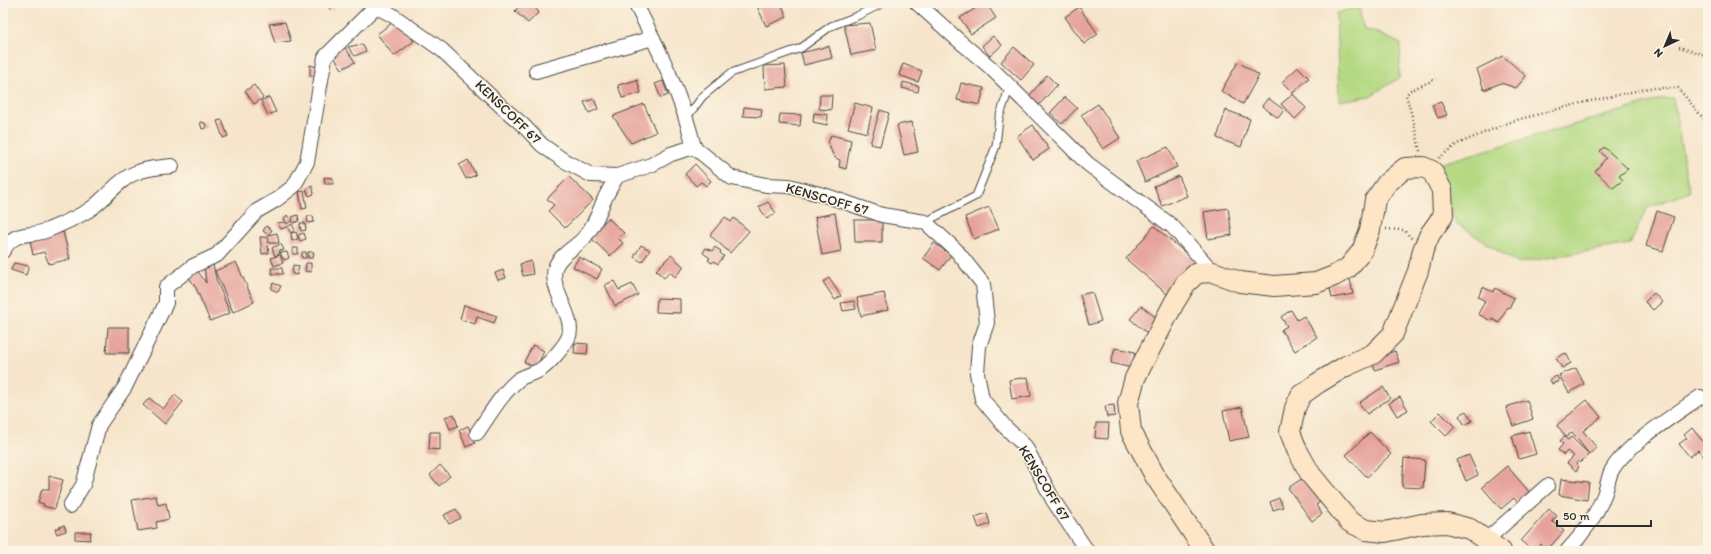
<svg xmlns="http://www.w3.org/2000/svg" width="1711" height="554" font-family="Itim,sans-serif">
  <style>
    .green { fill: #b4d982; stroke: #708256 }
    .building { fill: #e6a39b }
    .lines { fill: none; stroke-linecap: round; stroke-linejoin: round }
    .service-casing { stroke: #494743; stroke-width: 9 }
    .minor-casing { stroke: #494743; stroke-width: 16 }
    .secondary-casing { stroke: #494743; stroke-width: 22 }
    .path { stroke: #494743; stroke-width: 2.5; stroke-dasharray: 1 3; stroke-linecap: butt }
    .service { stroke: #fff; stroke-width: 7 }
    .minor { stroke: #fff; stroke-width: 14 }
    .secondary { stroke: #fde5c5; stroke-width: 20 }
    .labels { text-anchor: middle; dominant-baseline: central; stroke-width: 3; stroke-linejoin: round; paint-order: stroke }
    .street-label { font-size: 14px; fill: #2b2b2b; stroke: #fcf5e5 }
  </style>
  <rect width="100%" height="100%" fill="#fcf5e5"/>
  <filter id="ink" filterUnits="userSpaceOnUse"><feTurbulence type="fractalNoise" baseFrequency=".025" numOctaves="2"/><feDisplacementMap in="SourceGraphic" scale="8" xChannelSelector="R" yChannelSelector="G"/><feConvolveMatrix kernelMatrix="1 2 1 2 8 2 1 2 1" color-interpolation-filters="sRGB"/></filter>
  <filter id="wash" filterUnits="userSpaceOnUse"><feTurbulence type="fractalNoise" baseFrequency=".012" numOctaves="4" result="noise"/><feDisplacementMap in="SourceGraphic" scale="16" xChannelSelector="R" yChannelSelector="G"/><feGaussianBlur stdDeviation="0.9" result="paint"/><feColorMatrix in="noise" values="0 0 0 0 0 0 0 0 0 0 0 0 0 0 0 0 0 1.4 0 .05"/><feComposite in="paint" operator="in"/></filter>
  <g filter="url(#wash)">
    <rect width="100%" height="100%" fill="#f6e5cb"/>
    <path class="green" d="M1359,7L1364,30L1373,31L1401,44L1399,78L1370,96L1339,101L1336,13Z
      M1673,98L1689,192L1647,208L1630,244L1517,263L1456,223L1435,165L1662,99Z"/>
    <g id="blocks">
      <path class="building" d="M324,3H339L332,10Z
        M522,3H530L539,12L528,23L515,11Z
        M764,3H781L787,17L766,26L757,6Z
        M984,3H986L996,18L971,34L960,18Z
        M1079,7L1098,34L1084,44L1065,17Z
        M396,20L414,41L394,56L377,34Z
        M285,22L291,41L275,43L269,24Z
        M870,23L876,50L851,55L844,25Z
        M993,36L1002,45L990,56L982,46Z
        M362,44L366,51L355,56L348,47Z
        M344,46L355,62L342,69L332,54Z
        M829,46L832,58L804,65L801,53Z
        M1014,47L1034,65L1021,80L1001,62Z
        M1503,56L1526,76L1516,88L1501,83L1484,90L1477,69Z
        M1238,62L1259,75L1243,104L1221,91Z
        M903,64L922,71L918,82L899,75Z
        M310,65L317,67L315,76H310Z
        M785,65L787,87L765,89L764,66Z
        M1298,67L1309,78L1293,93L1282,82Z
        M1047,75L1057,85L1039,105L1029,96Z
        M637,80L641,93L622,98L618,85Z
        M663,81L668,95L661,98L655,84Z
        M903,82L919,86L918,92L902,88Z
        M961,83L984,88L980,105L957,100Z
        M254,85L263,98L254,104L245,91Z
        M1293,94L1306,108L1295,119L1281,104Z
        M820,95H832L831,110L819,109Z
        M269,97L276,112L268,115L261,101Z
        M1065,97L1077,108L1062,124L1050,113Z
        M1268,98L1284,110L1278,118L1262,106Z
        M594,99L598,109L589,113L584,102Z
        M1441,102L1447,115L1438,118L1432,105Z
        M855,103L873,108L867,133L848,128Z
        M644,104L656,132L631,143L613,116Z
        M1098,104L1120,138L1103,149L1081,115Z
        M744,107L762,109L761,117L743,116Z
        M880,110L889,113L880,146L870,144Z
        M1226,110L1250,119L1241,147L1217,138Z
        M814,113L828,115L827,125L813,122Z
        M780,114L801,115L800,126L779,124Z
        M222,120L228,136L223,138L217,121Z
        M200,122L205,123L206,128L202,129Z
        M912,122L918,152L904,155L897,125Z
        M1033,125L1049,149L1033,160L1017,136Z
        M831,135L851,140L846,169L839,167L840,160L834,157L828,143Z
        M1168,147L1177,167L1145,182L1136,161Z
        M1604,147L1628,169L1619,176L1623,180L1613,188L1595,171L1606,158L1600,151Z
        M468,160L476,175L466,179L459,165Z
        M695,164L711,181L706,186L701,182L696,186L685,174Z
        M1179,176L1187,196L1162,206L1154,186Z
        M324,177L333,178V184H325Z
        M569,177L593,200L565,228L548,211L554,205L547,199Z
        M312,186L314,194L309,196L306,189Z
        M304,191L307,208L302,209L299,192Z
        M768,202L776,213L767,219L759,207Z
        M989,207L999,229L974,239L965,217Z
        M1228,208L1232,235L1208,239L1204,212Z
        M1657,211L1674,217L1663,251L1646,246Z
        M835,213L841,251L822,255L815,217Z
        M287,215L291,221L287,224L284,219Z
        M298,215L299,221L293,223L292,217Z
        M307,216H313L314,222L308,223Z
        M725,217L731,222L734,218L749,231L730,253L710,235Z
        M608,218L624,233L618,238L623,243L610,256L590,237Z
        M854,220H882V242H855Z
        M284,222L287,227L292,224L295,230L291,233L287,227L281,229L277,223Z
        M300,223H305L306,230L301,231Z
        M266,226L272,230L268,235L263,231Z
        M1154,226L1195,261L1167,294L1126,259Z
        M63,232L70,259L49,264L44,252L33,255L30,240Z
        M296,232L298,239L292,241L291,233Z
        M277,233L279,243H269L268,235Z
        M304,233L306,239L300,241L298,235Z
        M260,237H266L269,253L262,254Z
        M934,243L951,255L940,270L923,258Z
        M281,244L284,250L279,251L280,253L275,256L272,248Z
        M641,245L650,250L642,262L634,257Z
        M715,247L721,251L720,253L724,256L718,264L714,261L712,263L708,260L710,258L703,253L706,248L712,251Z
        M293,248H298V254H293Z
        M287,252L289,258L284,260L280,253Z
        M302,252H306V258H302Z
        M308,252H314L313,258H308Z
        M280,255L283,263L274,266L271,258Z
        M671,255L684,267L675,277L670,272L664,278L656,270Z
        M579,257L602,269L597,279L573,267Z
        M531,261L533,274L523,276L520,264Z
        M236,262L254,302L233,312L215,271Z
        M14,263L29,266L26,275L11,270Z
        M306,263H311V272L305,271Z
        M213,264L216,279L230,313L210,321L196,288L188,276L197,270L206,283L204,265Z
        M293,265L299,266L297,275L292,274Z
        M271,268H282L283,274H272Z
        M503,270L506,278L498,280L495,273Z
        M829,278L841,296L835,300L823,282Z
        M1350,279L1353,294L1332,298L1329,284Z
        M614,281L619,290L632,284L638,295L615,306L605,285Z
        M273,283L281,286L278,292L271,289Z
        M1483,287L1493,292L1495,288L1514,298L1509,308L1507,307L1499,323L1492,319L1491,321L1478,314L1485,301L1478,297Z
        M1092,292L1101,321L1089,325L1080,295Z
        M884,293L888,310L861,316L857,298Z
        M1654,293L1662,302L1653,310L1645,302Z
        M657,298L680,299V313L656,312Z
        M854,301L856,309L843,311L841,303Z
        M464,305L497,316L494,323L477,317L475,324L460,319Z
        M1141,306L1158,319L1147,333L1130,319Z
        M1291,310L1297,320L1304,316L1317,337L1295,351L1281,330L1287,326L1281,317Z
        M108,327H129V353H106Z
        M575,343L588,344L587,354L574,353Z
        M533,345L544,351L536,368L524,362Z
        M1115,348L1135,352L1132,368L1111,363Z
        M1395,351L1399,362L1375,370L1371,359Z
        M1566,353L1571,363L1562,368L1556,358Z
        M1576,368L1584,384L1569,393L1559,375Z
        M1557,376L1559,381L1552,384L1550,379Z
        M1028,377L1031,396L1012,399L1009,380Z
        M1383,387L1390,398L1367,414L1359,403Z
        M175,395L183,402L165,424L143,405L149,398L163,409Z
        M1400,397L1408,410L1397,416L1389,403Z
        M1527,400L1533,419L1513,426L1506,407Z
        M1587,400L1601,417L1583,431L1597,448L1589,454L1572,432L1566,437L1557,425Z
        M1114,405L1115,416L1107,417L1105,406Z
        M1242,407L1249,437L1229,441L1223,411Z
        M1466,411L1472,421L1465,425L1459,416Z
        M1440,412L1455,427L1446,436L1431,421Z
        M454,414L458,426L450,429L445,417Z
        M1096,423H1109L1108,439L1095,438Z
        M468,426L475,443L466,447L459,430Z
        M1692,428L1708,448V453L1704,457L1698,450L1690,457L1679,444L1687,438L1684,435Z
        M1529,431L1536,454L1519,459L1512,436Z
        M430,432H440V450L429,449Z
        M1370,432L1391,454L1367,477L1346,455Z
        M1564,437L1568,440L1571,437L1589,454L1580,463L1578,461L1576,464L1579,467L1576,471L1567,463L1574,456L1567,451L1564,455L1558,450L1563,444L1560,441Z
        M1469,455L1478,475L1466,481L1457,460Z
        M1404,458L1425,460L1423,488L1402,487Z
        M440,465L450,476L439,486L430,475Z
        M1507,466L1531,494L1519,504L1514,498L1501,509L1482,487Z
        M49,476L63,480L55,509L43,506L44,504L38,502L42,489H49Z
        M1306,476L1323,500L1316,505L1322,514L1312,521L1288,488Z
        M1561,479L1589,482L1587,500L1559,495Z
        M156,496L158,505L166,503L169,519L156,522L157,528L138,531L132,500Z
        M1279,498L1283,507L1273,510L1270,502Z
        M456,509L461,518L449,524L444,515Z
        M1549,509L1557,516L1552,521L1564,531L1548,549L1541,544L1535,551H1533L1521,541Z
        M987,513L990,524L979,528L975,517Z
        M64,525L66,531L57,534L55,529Z
        M75,532H91L90,540L75,539Z"/>
    </g>
  </g>
  <g filter="url(#ink)">
    <use href="#blocks" fill-opacity="0" stroke="#494743" stroke-width="1"/>
    <g class="lines">
      <defs>
        <path id="service" d="M687,117L703,96L731,73L801,48L831,26L857,16L883,3
          M925,222L976,196L996,146L999,118L1010,86"/>
        <path id="minor" d="M370,3L392,15L442,50L502,107L523,125L542,145L563,160L591,175L617,176L651,165L671,154L694,147L732,178L766,185L789,186L827,196L882,215L925,222L956,250L983,284L987,323L979,346L977,373L982,399L1005,427L1025,446L1053,500L1087,551
          M635,3C659,49 682,97 694,147
          M917,3L957,39L990,67L1088,164L1172,226L1213,272
          M536,71L653,38
          M3,251C15,229 29,238 48,230C62,224 79,217 92,208C107,197 120,178 138,172C149,168 160,167 172,166
          M477,433C489,416 501,394 518,380C524,375 533,374 540,370C548,365 566,345 569,336C575,315 549,290 555,268C559,255 576,247 584,238C595,225 599,212 605,198C609,190 613,183 617,176
          M70,506L83,485L99,425L125,387L166,303V287L193,266L217,255L257,211L276,200L294,186L307,162L325,57L375,7
          M1486,540L1547,486
          M1567,551C1583,534 1596,517 1604,495C1607,488 1608,479 1611,472C1623,447 1676,414 1700,397"/>
        <path id="secondary" d="M1205,551L1155,476L1131,431L1128,403L1135,378L1174,303L1186,283L1197,273L1213,272L1240,282L1274,286L1316,283L1334,276L1348,268L1362,251L1370,230L1375,200L1387,183L1405,168L1423,167L1432,171L1442,190L1443,216L1430,234L1423,250L1418,271L1393,334L1373,354L1346,366L1318,383L1301,395L1295,408L1290,432L1297,450L1311,475L1350,522L1366,530L1385,532L1422,524L1447,523L1470,529L1501,551"/>
      </defs>
      <use href="#service" class="service-casing"/>
      <use href="#minor" class="minor-casing"/>
      <use href="#secondary" class="secondary-casing"/>
      <path class="path" d="M1679,47L1708,56
        M1420,151L1414,123L1406,95L1411,90L1436,79
        M1439,158L1457,144L1513,121L1577,104L1649,88H1678L1708,124
        M1386,229L1404,230L1412,239"/>
      <use href="#service" class="service"/>
      <use href="#minor" class="minor"/>
      <use href="#secondary" class="secondary"/>
    </g>
  </g>
  <g class="labels">
    <g class="street-label">
      <text transform="translate(508 112) rotate(44)">KENSCOFF 67</text>
      <text transform="translate(827 199) rotate(16)">KENSCOFF 67</text>
      <text transform="translate(1044 483) rotate(59)">KENSCOFF 67</text>
    </g>
  </g>
  <rect width="1711" height="554" fill="none" stroke="#fcf5e5" stroke-width="16"/>
  <g transform="translate(1665 46) rotate(224)" stroke="#fcf5e5" stroke-width="3" paint-order="stroke">
  <path d="M0-3L7 15L0 10L-7 15Z" fill="#2b2b2b"/>
  <text y="-6" font-size="11" font-weight="bold" text-anchor="middle" fill="#2b2b2b">N</text>
  </g>
  <path d="M1557 520v6h94v-6" fill="none" stroke="#2b2b2b" stroke-width="2"/>
  <text x="1563" y="520" font-size="12" fill="#2b2b2b" stroke="#fcf5e5" stroke-width="3" paint-order="stroke">50 m</text>
</svg>
